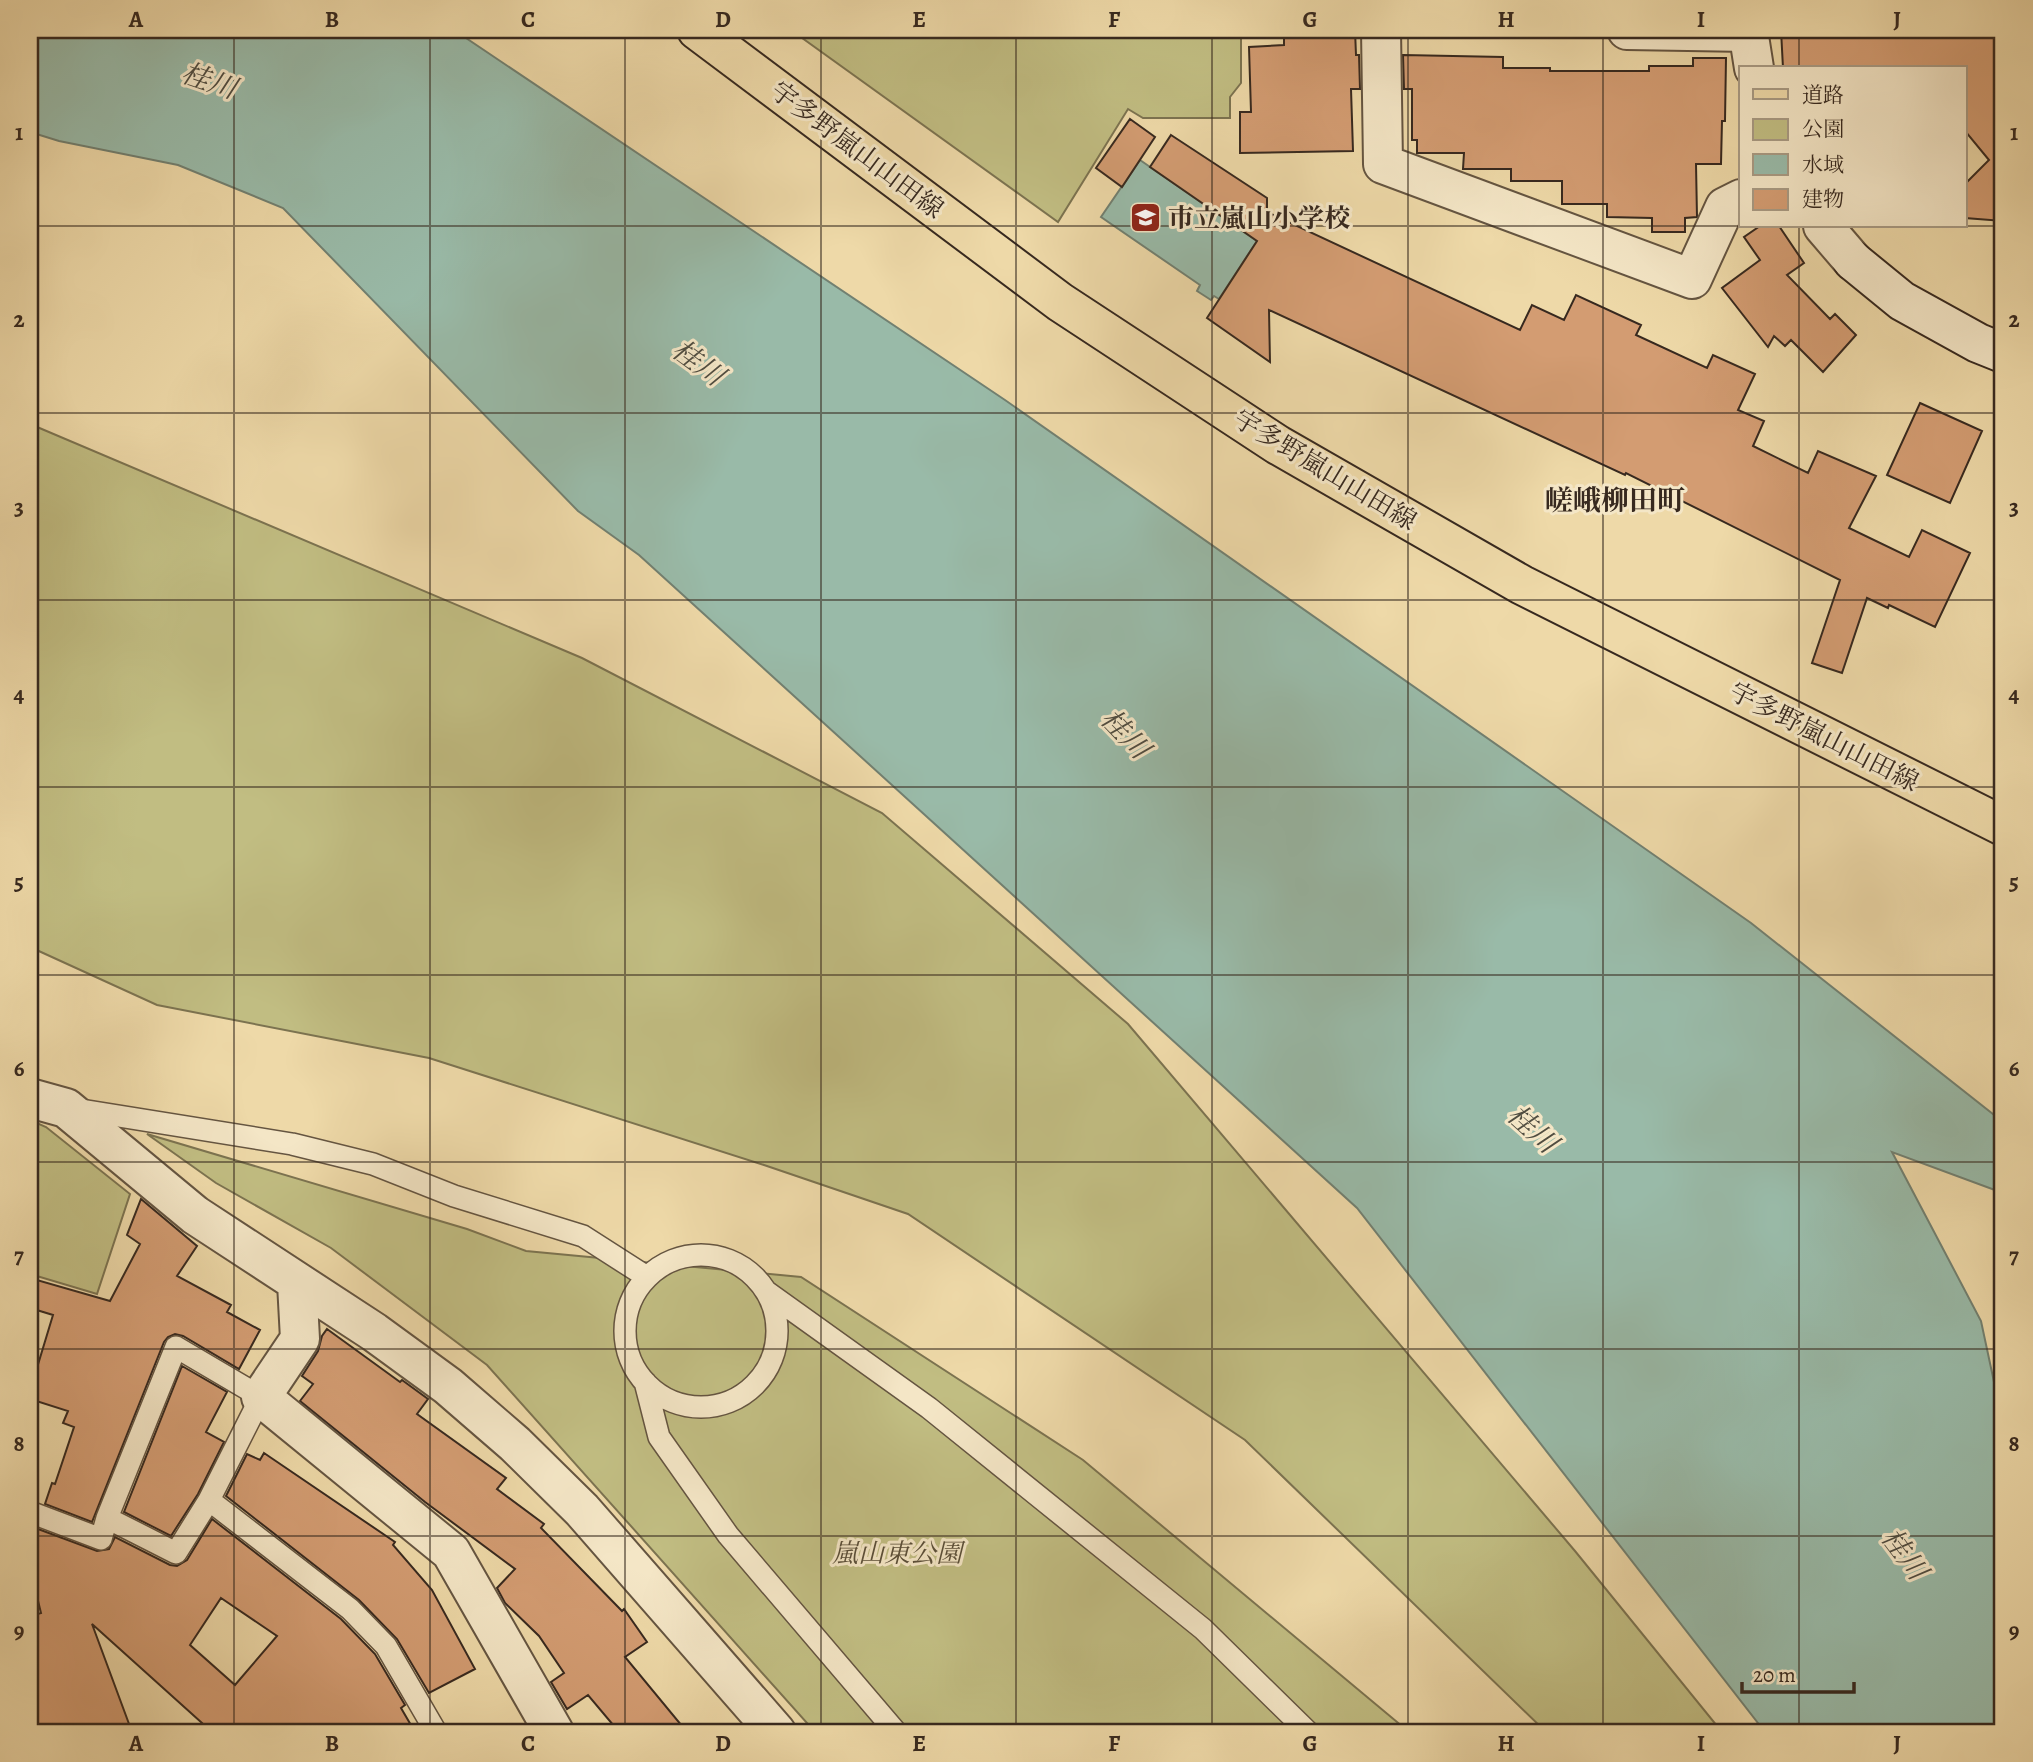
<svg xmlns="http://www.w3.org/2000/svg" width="2033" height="1762" font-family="Alegreya,'Noto Serif JP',serif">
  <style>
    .green { fill: #c1bd82; stroke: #7c7350; stroke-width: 2 }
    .water { fill: #99baa8; stroke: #728071; stroke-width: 2 }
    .building { fill: #d39c72; stroke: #37291f; stroke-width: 2; fill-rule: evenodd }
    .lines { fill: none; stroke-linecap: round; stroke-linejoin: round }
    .lane-casing { stroke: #655541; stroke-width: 24 }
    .street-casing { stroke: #655541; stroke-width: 42 }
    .secondary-casing { stroke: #37291f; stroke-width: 42 }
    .primary-casing { stroke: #37291f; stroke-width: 42 }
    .lane { stroke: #f4e6c6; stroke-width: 21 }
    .street { stroke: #f4e6c6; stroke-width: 38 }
    .secondary { stroke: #f4e6c6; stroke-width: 38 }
    .primary { stroke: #eed9a8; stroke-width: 38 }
    .grid { fill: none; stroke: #37291f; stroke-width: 2; stroke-opacity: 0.55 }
    .labels { text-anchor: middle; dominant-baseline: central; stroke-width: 6; stroke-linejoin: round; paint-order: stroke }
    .street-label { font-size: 26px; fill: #37291f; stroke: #f4e6c6 }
    .poi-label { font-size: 26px; font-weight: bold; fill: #37291f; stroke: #f4e6c6; text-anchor: start }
    .park-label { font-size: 26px; font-style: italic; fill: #5a4e38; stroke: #f4e6c6 }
    .water-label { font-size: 28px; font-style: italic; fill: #504d41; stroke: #f4e6c6 }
    .neighbourhood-label { font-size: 28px; font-weight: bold; fill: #37291f; stroke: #f4e6c6 }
    .neatline { fill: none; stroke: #37291f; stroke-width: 2.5 }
    .grid-label { font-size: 23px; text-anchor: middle; font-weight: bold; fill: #37291f }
  </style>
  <rect width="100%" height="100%" fill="#eed9a8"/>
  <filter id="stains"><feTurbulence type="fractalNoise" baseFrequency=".00286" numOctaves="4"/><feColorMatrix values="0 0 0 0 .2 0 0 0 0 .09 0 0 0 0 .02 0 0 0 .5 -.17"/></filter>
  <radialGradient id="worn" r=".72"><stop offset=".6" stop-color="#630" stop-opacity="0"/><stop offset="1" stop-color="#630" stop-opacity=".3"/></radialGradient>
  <path class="green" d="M791,30H1241V83L1230,97V118H1143L1128,109L1058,222Z
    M30,424L582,658L882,813L1128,1024L1575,1551L1722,1732H1546L1245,1440L908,1214L764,1165L429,1058L157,1005L30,947Z
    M30,1120L46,1127L130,1194L97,1294L30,1274Z
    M147,1134L467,1229L526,1251L801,1277L1083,1460L1409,1732H815L487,1365L331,1248L216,1183Z"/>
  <path class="water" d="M30,30H454L1005,400L1751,923L2003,1122V1193L1892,1152L1981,1321L2000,1410L2003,1414V1732H1765L1357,1208L639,555L578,511L283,208L178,165L59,141L30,132Z
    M1140,160L1257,241L1219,299L1214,296L1211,300L1197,291L1200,285L1101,217Z"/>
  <path class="building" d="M1284,30H1355L1356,55H1359L1360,89H1351L1353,151L1240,153V112H1251L1249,47L1284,45Z
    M1781,30H2003V221L1965,218V184L1989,160L1965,131V68H1783Z
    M1403,55L1503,57V68H1550V71H1649V66H1693V58H1726L1725,121H1722L1721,164H1696L1697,217L1685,218V232H1652V218L1607,217V204H1562V181H1511V169H1463L1464,153H1417V140H1412V89H1404Z
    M1130,119L1155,137L1122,187L1096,168Z
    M1171,135L1267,198V212L1520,330L1532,305L1564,320L1576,295L1641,325L1636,335L1707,368L1713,355L1755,374L1738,410L1764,421L1753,446L1808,473L1818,451L1876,476L1849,528L1909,557L1922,530L1970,553L1935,627L1889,605L1888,608L1867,598L1842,673L1812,663L1840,580L1626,473L1625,475L1269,310L1270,362L1207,318L1257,241L1150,167Z
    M1760,226H1779L1804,263L1787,275L1830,319L1835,314L1856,335L1823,372L1791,340L1785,346L1774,336L1768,347L1722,288L1760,260L1744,237Z
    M1920,403L1982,431L1950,503L1887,475Z
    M141,1199L197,1246L177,1276L231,1305L227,1312L260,1330L239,1369L183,1336L175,1334L168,1337L164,1342L92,1522L45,1504L52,1483L55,1484L74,1427L63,1423L68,1411L30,1399V1391L53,1315L30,1308V1278L110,1301L140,1244L127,1235Z
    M327,1329L400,1382L402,1380L428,1399L417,1414L506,1478L497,1489L544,1524L541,1528L622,1611L624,1609L647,1642L625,1657L687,1732H619L588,1695L567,1709L551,1682L564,1673L539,1636L505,1603L497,1588L515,1569L425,1502L300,1401L313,1384L302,1376L318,1351L322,1336Z
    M182,1366L227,1392L206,1432L224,1442L198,1494L171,1536L124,1512Z
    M264,1453L395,1542L393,1545L432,1590L475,1669L429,1693L397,1639L359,1600L226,1496L247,1454L260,1460Z
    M212,1519L341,1619L375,1654L405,1705L401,1708L415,1732H212L92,1624L132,1732H30V1616L41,1613L30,1568V1526L97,1551L109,1549L115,1537L170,1565L177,1566L187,1560ZM221,1598L277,1636L235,1685L190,1645Z"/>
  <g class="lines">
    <defs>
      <path id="lane" d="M75,1109L292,1144L373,1164L454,1196L583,1236L647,1277
        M625 1331a76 76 0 1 1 152 0a76 76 0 1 1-152 0Z
        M767,1292L929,1408L1203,1629L1308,1732
        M645,1382L659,1437L728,1535L896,1732
        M30,1512L101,1539L107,1518L176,1553L209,1500L350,1609L386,1646L436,1732
        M107,1518L176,1347L261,1397L209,1500"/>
      <path id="street" d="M1381,30L1383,164L1692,279L1725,207L1741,199
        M1627,30L1749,32
        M1748,30L1754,68
        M1823,226L1853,261
        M30,1098L66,1108L195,1215L374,1332L448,1386L515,1444L582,1510L776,1732
        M297,1283L300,1339L261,1397L451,1552L554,1732"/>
      <path id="secondary" d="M1853,261L1902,301L1978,343L2003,353"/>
      <path id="primary" d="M697,30L1060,302L1278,445L1522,585L2003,826"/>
    </defs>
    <use href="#lane" class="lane-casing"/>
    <use href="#street" class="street-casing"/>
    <use href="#secondary" class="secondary-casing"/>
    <use href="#primary" class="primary-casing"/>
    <use href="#lane" class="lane"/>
    <use href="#street" class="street"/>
    <use href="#secondary" class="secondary"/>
    <use href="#primary" class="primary"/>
  </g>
  <path class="grid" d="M234,30V1732M430,30V1732M625,30V1732M821,30V1732M1016,30V1732M1212,30V1732M1408,30V1732M1603,30V1732M1799,30V68M30,226H1741M1799,226V1732M1965,226H2003M30,413H2003M30,600H2003M30,787H2003M30,975H2003M30,1162H2003M30,1349H2003M30,1536H2003"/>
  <defs>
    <symbol id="school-square" viewBox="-11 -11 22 22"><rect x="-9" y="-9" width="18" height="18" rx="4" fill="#8f2418" stroke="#f4e6c6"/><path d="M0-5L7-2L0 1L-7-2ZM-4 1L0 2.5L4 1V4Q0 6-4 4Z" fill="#fff"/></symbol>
  </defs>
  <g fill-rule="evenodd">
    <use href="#school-square" x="1128" y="200" width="35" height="35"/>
  </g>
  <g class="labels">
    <g class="street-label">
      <text transform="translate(857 150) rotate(37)">宇多野嵐山山田線</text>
      <text transform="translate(1325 470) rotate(31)">宇多野嵐山山田線</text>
      <text transform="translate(1824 737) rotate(27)">宇多野嵐山山田線</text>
    </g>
    <g class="poi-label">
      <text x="1168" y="218">市立嵐山小学校</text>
    </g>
    <g class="park-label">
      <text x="897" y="1553">嵐山東公園</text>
    </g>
    <g class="water-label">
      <text transform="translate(209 81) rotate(19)">桂川</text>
      <text transform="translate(698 363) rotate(36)">桂川</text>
      <text transform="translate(1125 734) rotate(46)">桂川</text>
      <text transform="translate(1532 1129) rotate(42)">桂川</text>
      <text transform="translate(1904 1554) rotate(53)">桂川</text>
    </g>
    <g class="neighbourhood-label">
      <text x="1615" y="501">嵯峨柳田町</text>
    </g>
  </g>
  <rect width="2033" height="1762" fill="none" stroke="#eed9a8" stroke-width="77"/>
  <rect x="1739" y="66" width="228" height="161" fill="#f4e6c6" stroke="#a89a83" stroke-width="2"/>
  <rect x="1753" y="89" width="35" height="10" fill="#eed9a8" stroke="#a89a83" stroke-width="2"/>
  <text x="1802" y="102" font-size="21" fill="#37291f">道路</text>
  <rect x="1753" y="119" width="35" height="21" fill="#c1bd82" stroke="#a89a83" stroke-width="2"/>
  <text x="1802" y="136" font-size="21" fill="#37291f">公園</text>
  <rect x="1753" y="154" width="35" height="21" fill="#99baa8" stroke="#a89a83" stroke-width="2"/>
  <text x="1802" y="172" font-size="21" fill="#37291f">水域</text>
  <rect x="1753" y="189" width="35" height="21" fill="#d39c72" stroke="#a89a83" stroke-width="2"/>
  <text x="1802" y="206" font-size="21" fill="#37291f">建物</text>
  <path d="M1742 1682v10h112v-10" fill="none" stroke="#37291f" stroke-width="3.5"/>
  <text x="1753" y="1682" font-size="21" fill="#37291f" stroke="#f4e6c6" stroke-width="5" paint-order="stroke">20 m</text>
  <rect x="38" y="38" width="1956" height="1686" class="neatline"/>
  <g class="grid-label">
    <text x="136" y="27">A</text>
    <text x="332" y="27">B</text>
    <text x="528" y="27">C</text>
    <text x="723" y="27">D</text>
    <text x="919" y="27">E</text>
    <text x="1114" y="27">F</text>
    <text x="1310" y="27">G</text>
    <text x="1506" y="27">H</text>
    <text x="1701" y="27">I</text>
    <text x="1897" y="27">J</text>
    <text x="19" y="140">1</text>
    <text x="2014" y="140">1</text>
    <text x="19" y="327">2</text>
    <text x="2014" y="327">2</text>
    <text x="19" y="515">3</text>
    <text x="2014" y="515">3</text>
    <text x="19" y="702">4</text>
    <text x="2014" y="702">4</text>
    <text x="19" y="889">5</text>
    <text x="2014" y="889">5</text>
    <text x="19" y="1076">6</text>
    <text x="2014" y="1076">6</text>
    <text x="19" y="1263">7</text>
    <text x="2014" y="1263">7</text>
    <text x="19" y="1451">8</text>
    <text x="2014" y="1451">8</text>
    <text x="19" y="1638">9</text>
    <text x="2014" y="1638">9</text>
    <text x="136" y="1751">A</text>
    <text x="332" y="1751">B</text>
    <text x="528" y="1751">C</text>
    <text x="723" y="1751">D</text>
    <text x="919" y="1751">E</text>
    <text x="1114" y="1751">F</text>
    <text x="1310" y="1751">G</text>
    <text x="1506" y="1751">H</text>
    <text x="1701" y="1751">I</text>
    <text x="1897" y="1751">J</text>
  </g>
  <rect width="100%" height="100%" filter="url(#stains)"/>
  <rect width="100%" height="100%" fill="url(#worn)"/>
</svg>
